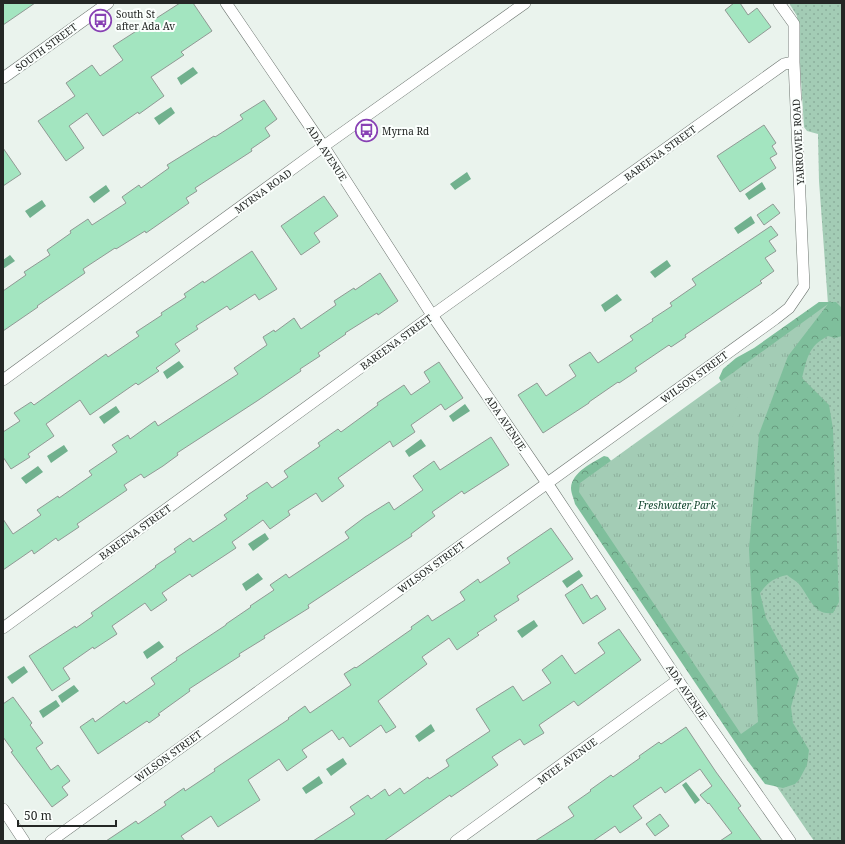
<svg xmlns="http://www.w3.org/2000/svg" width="845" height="844" font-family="'Noto Serif',serif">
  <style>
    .grass { fill: url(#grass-dots) }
    .forest { fill: url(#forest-crowns) }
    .park { fill: url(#park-tufts) }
    .pitch { fill: #a3ccb5 }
    .water { fill: #71b18e }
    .building { fill: #a3e5c0; stroke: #909994 }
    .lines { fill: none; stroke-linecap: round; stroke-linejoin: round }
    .street-casing { stroke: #6d7570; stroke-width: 12 }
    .street { stroke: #fff; stroke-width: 11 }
    .labels { text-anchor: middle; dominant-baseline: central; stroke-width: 4; stroke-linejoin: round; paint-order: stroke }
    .poi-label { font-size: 10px; fill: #242725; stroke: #fbfffd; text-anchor: start }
    .street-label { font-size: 10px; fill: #242725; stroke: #fbfffd }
    .park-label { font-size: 10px; font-style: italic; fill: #13462f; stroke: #fbfffd }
  </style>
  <defs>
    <pattern id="grass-dots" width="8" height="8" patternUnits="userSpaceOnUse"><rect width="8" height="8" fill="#a3ccb5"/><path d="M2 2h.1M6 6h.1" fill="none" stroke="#8caf9c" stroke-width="1.8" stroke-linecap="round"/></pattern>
    <pattern id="forest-crowns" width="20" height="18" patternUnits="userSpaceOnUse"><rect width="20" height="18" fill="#7fbf9c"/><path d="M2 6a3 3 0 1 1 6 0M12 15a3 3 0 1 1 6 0" fill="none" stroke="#689b7f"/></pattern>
    <pattern id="park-tufts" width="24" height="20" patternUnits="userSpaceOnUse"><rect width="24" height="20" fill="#a3ccb5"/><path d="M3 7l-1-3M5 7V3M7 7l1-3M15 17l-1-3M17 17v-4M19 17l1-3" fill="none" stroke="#8caf9c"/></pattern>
  </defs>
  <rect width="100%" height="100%" fill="#eaf3ed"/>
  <path class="grass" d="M789,3H842V841H814L741,734L759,434L828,304L819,181L818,134L807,131L804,127L797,16Z"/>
  <path class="forest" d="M819,302H836L842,308V336L835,338L828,336C808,346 807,359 802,378L829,405L833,429L839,602L833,613C813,616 809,595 798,583C795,580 790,578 787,575C774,578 768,582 760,593L766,618L799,678L791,707L793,723L809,750L807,765L799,780L795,784L783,788L765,784L747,760L575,504C574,499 571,493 571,488C572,472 592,463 604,456L608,457L615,466L723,385L719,378L723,369L736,358L754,348Z"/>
  <path class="park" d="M828,304L788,356L759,434L749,549L758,722L741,734L579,492L580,483Z"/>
  <path class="pitch" d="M743,394L748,397L732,427L727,424Z
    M691,461L694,465L660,490L657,486Z"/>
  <path class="water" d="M193,67L198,73L181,85L177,78Z
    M171,107L175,113L159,125L154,118Z
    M467,172L471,179L455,190L450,184Z
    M762,182L766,189L749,200L745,194Z
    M106,185L110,191L94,203L89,197Z
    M42,200L46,206L30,218L25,211Z
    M751,216L755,223L738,234L734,228Z
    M10,255L15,261L3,269V260Z
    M667,260L671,266L655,278L650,272Z
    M617,294L622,300L605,312L601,305Z
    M179,361L184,367L167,379L163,372Z
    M465,404L470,411L453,422L449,416Z
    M116,406L120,412L104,424L99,417Z
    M421,439L426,446L409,457L405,451Z
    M64,445L68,451L51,463L47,456Z
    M38,466L43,472L26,484L21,478Z
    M265,533L269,539L253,551L248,544Z
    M579,570L583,576L567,588L562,581Z
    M258,573L263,579L246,591L242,584Z
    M534,620L538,626L522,638L517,631Z
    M159,641L164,647L147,659L143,652Z
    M24,666L28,672L12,684L7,677Z
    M74,685L79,691L62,703L58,696Z
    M56,700L60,706L43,718L39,711Z
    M431,724L435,731L419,742L415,736Z
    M343,758L347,764L331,776L326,769Z
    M319,776L323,783L306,794L302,788Z
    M686,782L700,800L695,804L682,785Z"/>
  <path class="building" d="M3,3H35L3,25Z
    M180,3H193L212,31L181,52L184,55L151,77L164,96L139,114L138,112L103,136L87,113L69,126L84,148L66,161L38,121L75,96L66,83L92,65L100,76L123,60L113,46Z
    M734,3H740L748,15L757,8L771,27L749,43L725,10Z
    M264,100L277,119L265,128L270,136L251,149L252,151L195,188L197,191L186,198L189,203L146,233L145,231L116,249L115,248L83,269L85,273L37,306L38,307L3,331V291L26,275L24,272L50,255L47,250L71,233L70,231L88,219L92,225L126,203L122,197L139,185L141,188L169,168L167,165L214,136L215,137L243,119L240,115Z
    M764,125L776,143L772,146L777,154L770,158L776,168L740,192L717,156Z
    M3,148L21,174L3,186Z
    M324,196L338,216L314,233L320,242L301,255L281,226Z
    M773,204L780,213L764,225L757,215Z
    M771,226L778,235L769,241L776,251L765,258L774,271L760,281L762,283L685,335L686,337L671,347L669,345L635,368L637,371L619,383L618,382L589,402V403L543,433L518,395L537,383L546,396L576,376L569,365L590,352L598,363L633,340L630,336L653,321L652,319L672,306L670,303L696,285L692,279Z
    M252,251L277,289L259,300L255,294L230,310L227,306L196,326L198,329L175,344L180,351L156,368L159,371L138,385L136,383L90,415L80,400L46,424L54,436L28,454L30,457L11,469L3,457V432L20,421L14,413L31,402L34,405L106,354L108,357L139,336L136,332L162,315L161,313L186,297L184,294L203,281L204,283Z
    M380,273L398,301L378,315L377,313L345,333L346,334L318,353L320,356L300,369L301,371L257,401L177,453L178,455L163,466L144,478L141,474L124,485L127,490L77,524L79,527L58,541L56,538L34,554L32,550L3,570V519L13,534L41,515L37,510L58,496L59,498L92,475L89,471L117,452L112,445L128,435L130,439L155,421L158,426L238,374L234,368L267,345L263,337L274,330L275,332L294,318L301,329L336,305L334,301L354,288L355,290Z
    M439,362L463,398L445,410L441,404L411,425L415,432L393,447L390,441L338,478L344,486L322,502L316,493L288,511L290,515L270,529L263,520L232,542L236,548L192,577L190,574L162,593L167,600L151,611L145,603L112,626L117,634L94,649L93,647L63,668L70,679L52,691L29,656L75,626L76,628L93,616L91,613L156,567L155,566L176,552L174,549L190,538L193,542L227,519L224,515L248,498L246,496L267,482L272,488L288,477L284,471L320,446L318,443L338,429L341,432L378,405L377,403L404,385L411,395L430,382L424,372Z
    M491,437L509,465L464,494L462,491L432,512L435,516L411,534L412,536L308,605L309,608L264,636L265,638L239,654L240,656L189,689L190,691L158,714L160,715L149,723L147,721L98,754L80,727L93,718L95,722L124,701L126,704L155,684L151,678L177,660L176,658L226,625V624L251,607L250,606L274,590L270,585L286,574L289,578L349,538L345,532L365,517L389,502L394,510L423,490L413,476L434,461L440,470Z
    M551,528L573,559L517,596L519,600L494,616L497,620L477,633L479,635L457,650L449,638L422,657L427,664L378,701L396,727L386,733L381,725L350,747L343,737L339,740L332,730L302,750L307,757L287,771L279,759L248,780L260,800L218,827L211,816L181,836L185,841H106L136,821L138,824L166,805L164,802L184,788L185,791L215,771L214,769L289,719L288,718L305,706L310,713L351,685L344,674L355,667L356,668L412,629L411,627L428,615L432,621L465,600L460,592L478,579L480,583L510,563L507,558Z
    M582,584L591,599L597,595L606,609L583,624L565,595Z
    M619,629L641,660L578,706L574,701L539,725L544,733L524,745L520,739L492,757L498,765L451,797L450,795L384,841H313L355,814L350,807L368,795L371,799L385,789L389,796L400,788L404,794L428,777L429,779L449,766L446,760L490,731L476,709L513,686L523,701L551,683L542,670L562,655L575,674L605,653L598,643Z
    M13,697L32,723L30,725L43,743L36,748L51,770L58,765L70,781L62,787L68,795L52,807L11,752L13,751L3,737V704Z
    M686,727L716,772L741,806L738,808L762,841H720L732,833L709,803L708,804L700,795L712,786L700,769L665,793L661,787L633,806L642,818L620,833L615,826L593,841H535L574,816L568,807L591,791L590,790L611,775L613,777L640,758L639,756L659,742L661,744Z
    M660,814L669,826L655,836L646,824Z"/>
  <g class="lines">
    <defs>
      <path id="street" d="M226,3L324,147L432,315L551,489L688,695L790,841
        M3,78L108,3
        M3,380L317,151L525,3
        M3,628L441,309L784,64L794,62
        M3,809L24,841
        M51,841L775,319L789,308L804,286L794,62V24L779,3
        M456,841L678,680"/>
    </defs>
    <use href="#street" class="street-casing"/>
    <use href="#street" class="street"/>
  </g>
  <defs>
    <symbol id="bus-ring" viewBox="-11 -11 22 22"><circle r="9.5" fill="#fbfffd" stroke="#8841b4" stroke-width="1.5"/><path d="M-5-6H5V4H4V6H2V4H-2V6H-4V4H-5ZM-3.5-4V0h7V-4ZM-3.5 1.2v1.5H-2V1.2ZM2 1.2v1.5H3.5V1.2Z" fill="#8841b4"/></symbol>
  </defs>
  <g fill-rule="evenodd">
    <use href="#bus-ring" x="88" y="8" width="25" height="25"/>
    <use href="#bus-ring" x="354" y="118" width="25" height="25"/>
  </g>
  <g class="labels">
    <g class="poi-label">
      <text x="116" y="14">South St<tspan x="116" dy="12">after Ada Av</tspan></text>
      <text x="382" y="131">Myrna Rd</text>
    </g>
    <g class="street-label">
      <text transform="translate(46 47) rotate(-36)">SOUTH STREET</text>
      <text transform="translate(798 142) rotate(-93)">YARROWEE ROAD</text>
      <text transform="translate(327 153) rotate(57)">ADA AVENUE</text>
      <text transform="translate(660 153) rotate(-36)">BAREENA STREET</text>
      <text transform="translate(263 191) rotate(-36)">MYRNA ROAD</text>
      <text transform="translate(396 342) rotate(-36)">BAREENA STREET</text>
      <text transform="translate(694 377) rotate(-36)">WILSON STREET</text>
      <text transform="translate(506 423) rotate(56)">ADA AVENUE</text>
      <text transform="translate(135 532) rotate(-36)">BAREENA STREET</text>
      <text transform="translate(431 567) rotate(-36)">WILSON STREET</text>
      <text transform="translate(687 692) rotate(56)">ADA AVENUE</text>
      <text transform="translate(168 756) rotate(-36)">WILSON STREET</text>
      <text transform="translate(567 761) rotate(-36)">MYEE AVENUE</text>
    </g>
    <g class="park-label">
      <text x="677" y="505">Freshwater Park</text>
    </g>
  </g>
  <rect width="845" height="844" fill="none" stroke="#242725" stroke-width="8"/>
  <path d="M18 820v6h98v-6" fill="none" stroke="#242725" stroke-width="2"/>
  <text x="24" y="820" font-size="12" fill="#242725" stroke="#fbfffd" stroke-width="3" paint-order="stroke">50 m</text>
</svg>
